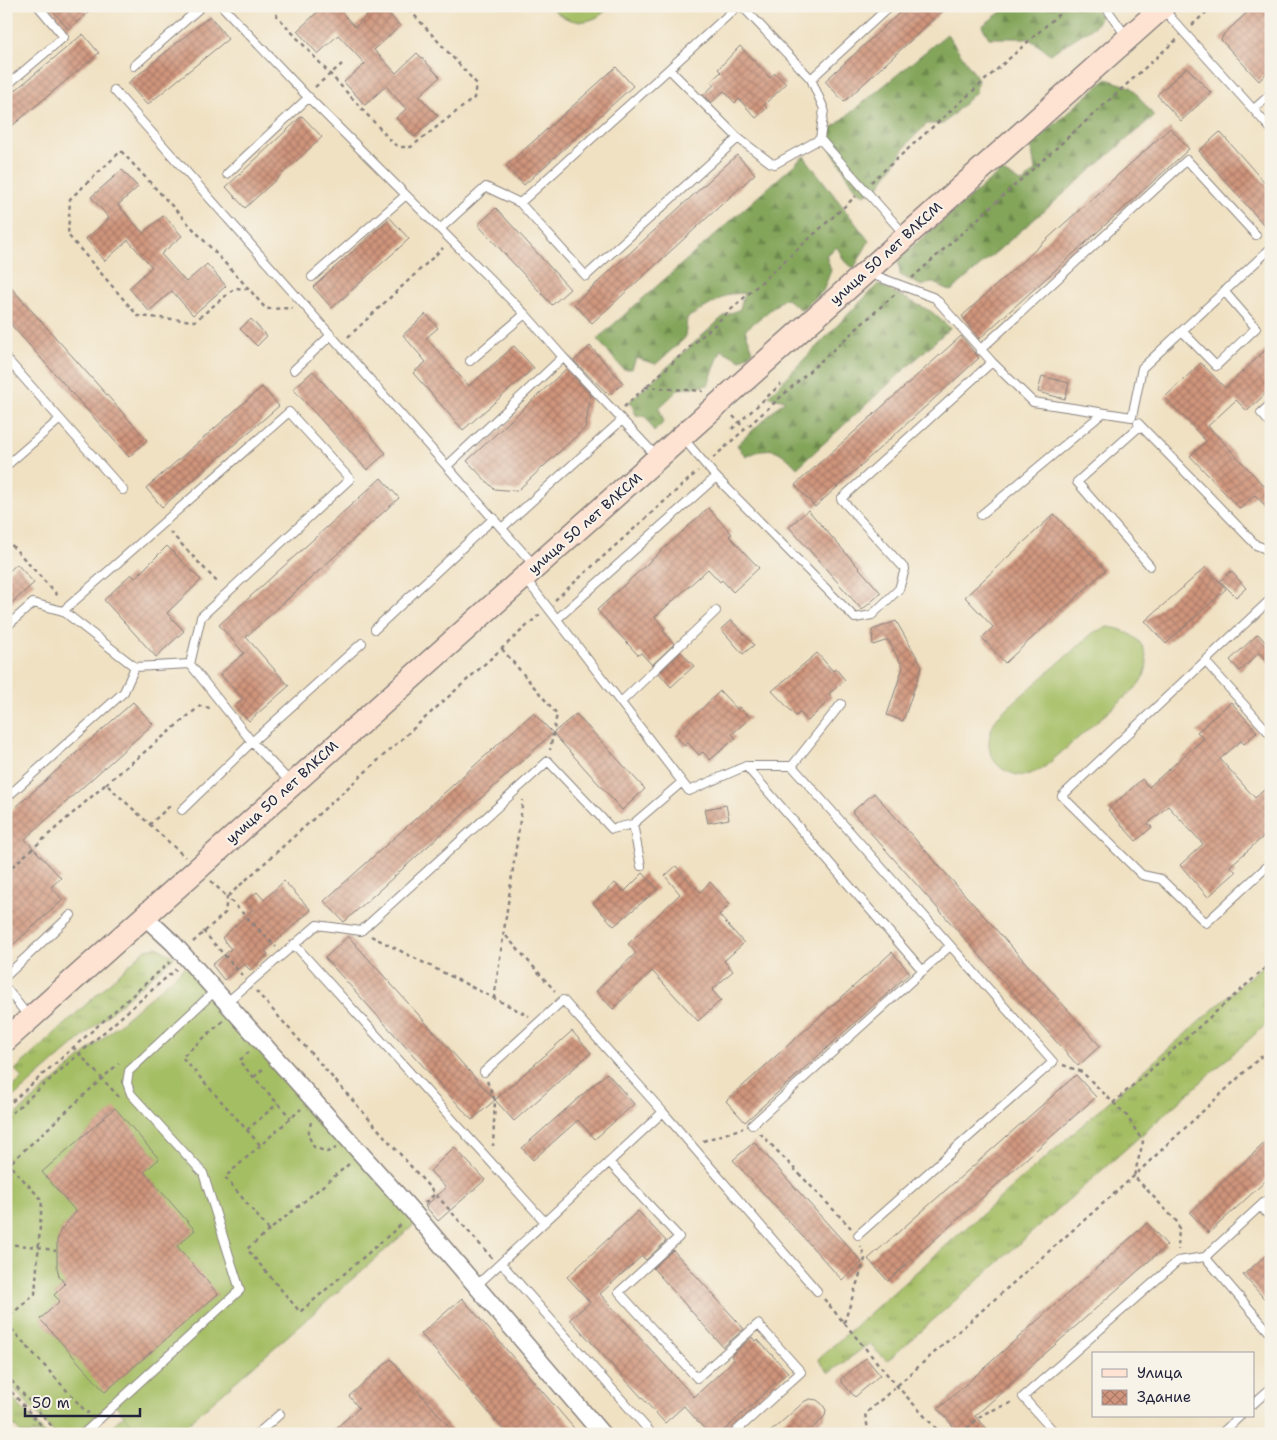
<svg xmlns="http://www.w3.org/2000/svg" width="1277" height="1440" font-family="'Shantell Sans',sans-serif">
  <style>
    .grass { fill: url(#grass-tufts); stroke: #637050 }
    .forest { fill: url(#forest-firs); stroke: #52644a }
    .garden { fill: #a4be64; stroke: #637050 }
    .building { fill: url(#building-cross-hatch) }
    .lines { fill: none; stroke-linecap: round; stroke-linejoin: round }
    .lane-casing { stroke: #89827e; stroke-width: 10 }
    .street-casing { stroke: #89827e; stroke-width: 19 }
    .secondary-casing { stroke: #89827e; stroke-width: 25 }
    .path { stroke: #89827e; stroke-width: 2.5; stroke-dasharray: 4 4; stroke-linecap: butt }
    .lane { stroke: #fff; stroke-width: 8 }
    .street { stroke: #fff; stroke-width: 16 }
    .secondary { stroke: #fee3d2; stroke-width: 22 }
    .labels { text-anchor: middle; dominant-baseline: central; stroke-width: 4.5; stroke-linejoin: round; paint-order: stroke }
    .street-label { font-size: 14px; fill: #22223b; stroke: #f7f3e8 }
  </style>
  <defs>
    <pattern id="grass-tufts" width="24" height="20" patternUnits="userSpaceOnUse" patternTransform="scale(1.25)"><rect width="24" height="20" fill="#a4be64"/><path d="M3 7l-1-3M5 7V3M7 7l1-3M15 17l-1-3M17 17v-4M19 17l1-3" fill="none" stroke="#859a54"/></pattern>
    <pattern id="forest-firs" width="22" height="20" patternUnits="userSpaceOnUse" patternTransform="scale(1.25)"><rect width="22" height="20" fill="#83a55a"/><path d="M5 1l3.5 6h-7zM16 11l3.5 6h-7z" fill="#6b864c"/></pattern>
    <pattern id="building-cross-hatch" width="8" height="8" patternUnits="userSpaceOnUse" patternTransform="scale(1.25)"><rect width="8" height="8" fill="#d0957c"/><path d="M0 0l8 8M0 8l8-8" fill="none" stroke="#a87967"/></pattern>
  </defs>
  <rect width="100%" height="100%" fill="#f7f3e8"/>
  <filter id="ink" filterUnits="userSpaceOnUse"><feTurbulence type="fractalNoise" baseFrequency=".02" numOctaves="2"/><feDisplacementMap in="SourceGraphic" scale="10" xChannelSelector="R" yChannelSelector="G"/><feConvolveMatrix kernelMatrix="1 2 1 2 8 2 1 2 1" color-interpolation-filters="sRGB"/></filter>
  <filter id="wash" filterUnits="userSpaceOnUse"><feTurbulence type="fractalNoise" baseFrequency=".0096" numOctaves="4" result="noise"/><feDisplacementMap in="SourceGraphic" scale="20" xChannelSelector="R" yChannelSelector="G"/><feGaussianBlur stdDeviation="1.12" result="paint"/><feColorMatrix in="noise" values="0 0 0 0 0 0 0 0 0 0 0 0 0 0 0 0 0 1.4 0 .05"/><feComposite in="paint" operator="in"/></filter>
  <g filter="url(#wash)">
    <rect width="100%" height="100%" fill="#f0e1c2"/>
    <path class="grass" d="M157,947L174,957L6,1104V1093L23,1078L15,1070L146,949Z
      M1271,958V1020L887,1361L869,1344L829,1373L818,1359Z
      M6,1391L45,1434H22L6,1418Z
      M124,1415L129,1416L145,1434H103Z"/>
    <path class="forest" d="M1009,6H1093L1101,17L1095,26L1050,54L1028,38H989L982,26Z
      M947,34L978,79L976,92L943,124H927L908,143L878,188L864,195L855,188L829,146L832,128Z
      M1106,79L1131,87L1154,116L951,291L931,282L922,286L900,275L898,259L1001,171L1023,183L1035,170L1031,145Z
      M804,156L869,241L854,268L845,262L837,247L826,255L831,270L823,291L802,310L785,298L745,330L753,351L741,360L721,350L708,385L679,389L659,408L664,422L654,432L646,417L636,415L630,401L724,316L740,309L744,293L729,294L687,318L685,338L656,364L636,358L632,369H623L597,339Z
      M878,284L932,312L950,328L797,468C778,448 771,444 746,457L737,445L785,400L768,396Z"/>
    <path class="garden" d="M550,6H610C593,27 568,26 550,6Z
      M1108,627C1140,630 1159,658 1138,686L1041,770C1036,771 1031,774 1026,775C1019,777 1011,773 1004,770C984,757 986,734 998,716L1094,632Z
      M187,965L415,1224L176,1434H140L112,1401L77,1434H55L6,1380V1123Z"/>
    <g id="blocks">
      <path class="building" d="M49,6H82L88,13L68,29Z
        M324,6H336L355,27L377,6H382L400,26L374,50L396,73L417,53L440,77L419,96L438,116L414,137L396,118L406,109L386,86L365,105L344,82L365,64L338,35L318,54L297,31Z
        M907,6H948L844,102L825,81Z
        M1254,6H1271V69L1259,81L1221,40L1224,34Z
        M210,16L228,39L147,105L128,83Z
        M83,34L99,53L6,131V98Z
        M740,46L770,78L775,73L786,84L764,105L767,108L756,118L739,99L735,103L724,91L711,103L703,95L714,85L711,81L721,72L718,69Z
        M616,67L633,86L524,185L506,166Z
        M1187,67L1211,93L1181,121L1157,95Z
        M302,116L322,137L245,208L226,187Z
        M1170,128L1189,149L979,339L962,316Z
        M1220,132L1271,190V233L1199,151Z
        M737,155L755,174L592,323L574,304Z
        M122,170L138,187L118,205L143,233L164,215L182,236L161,254L186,282L207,264L226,286L193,315L172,291L149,311L129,288L152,267L128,240L105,261L86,239L109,218L91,197Z
        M496,208L570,289L552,305L478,225Z
        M390,218L409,239L332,308L313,287Z
        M6,282L147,440L129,457L6,319Z
        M426,314L438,328L426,338L469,386L514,346L534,368L463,430L413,373L426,362L403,335Z
        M251,319L267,336L257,346L240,329Z
        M961,336L979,358L815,507L795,485Z
        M1271,345V389L1247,411L1236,400L1208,426L1264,486L1271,480V512L1255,495L1240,509L1190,456L1206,441L1165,397L1201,363L1225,388Z
        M590,346L623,383L609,395L574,361Z
        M566,369L591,395L585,428L517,491L494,489L467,461Z
        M313,371L386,453L367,470L293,389Z
        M1042,376L1069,383L1065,399L1038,392Z
        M262,387L279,406L162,507L146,488Z
        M381,478L399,498L246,637L289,686L249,721L235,706L243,699L220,674L244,653L219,625Z
        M708,508L732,534L729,536L759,568L733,592L722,580L720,582L708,569L655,617L665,629L663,631L674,644L652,665L641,653L638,655L597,610Z
        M808,510L881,593L862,610L789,527Z
        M1054,514L1106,570L1005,663L982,638L993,627L965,597Z
        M167,546L201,580L167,613L184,631L156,657L104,600L131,574L135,578Z
        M17,564L34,583L6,608V574Z
        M1206,567L1226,589L1166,644L1145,621Z
        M1231,571L1246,588L1236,597L1220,581Z
        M731,620L754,645L743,654L721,629Z
        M896,621L922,666L903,721L887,715L903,667L888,640L873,645L872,630Z
        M1258,634L1271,648V665L1259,653L1240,671L1230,660Z
        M681,652L694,666L671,687L659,673Z
        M817,653L833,671L836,669L845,680L829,694L832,697L808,721L800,712L796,716L772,691Z
        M720,691L737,709L739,707L750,718L732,734L736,738L710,760L703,752L699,755L688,743L685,746L675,735Z
        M133,702L153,724L25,839L61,878L51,887L63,900L6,951V816Z
        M1231,702L1257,732L1244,744L1241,741L1220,759L1255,798L1271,784V830L1230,866L1236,872L1208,897L1180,865L1203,844L1168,806L1148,824L1152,827L1136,841L1108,810L1142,779L1149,787L1204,738L1197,732Z
        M533,713L553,733L344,922L324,901Z
        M576,714L645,789L622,810L553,733Z
        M874,793L1100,1046L1078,1066L852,812Z
        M726,805L729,819L708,823L705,809Z
        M676,866L700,892L710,882L730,904L719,915L744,943L724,961L733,971L712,990L721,1000L698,1021L652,971L613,1009L596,991L636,953L628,944L680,894L665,876Z
        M643,873L658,889L614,926L593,903L615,883L624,892Z
        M284,881L311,910L265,951L268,954L250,970L244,964L224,980L212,965L231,949L222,938L252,910L245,902L257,892L264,900Z
        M348,936L495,1100L472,1120L325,958Z
        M892,952L910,973L745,1122L726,1101Z
        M572,1031L591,1053L514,1121L495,1100Z
        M607,1073L634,1104L595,1139L578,1120L533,1160L522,1148Z
        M1076,1075L1096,1097L888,1281L868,1259Z
        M115,1108L159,1159L144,1172L195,1230L177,1246L218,1294L105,1392L40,1319L60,1301L54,1295L65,1284L59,1276L57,1267V1241L60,1231L76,1212L42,1172Z
        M1271,1137V1176L1209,1233L1190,1213Z
        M754,1142L862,1262L842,1280L733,1160Z
        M454,1147L485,1180L438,1221L425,1206L446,1188L430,1171Z
        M638,1211L666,1241L646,1260L642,1256L600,1294L694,1397L734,1360L731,1356L752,1337L755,1341L757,1339L788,1372L720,1434H709L684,1406L665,1423L570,1319L590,1302L567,1277Z
        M1147,1223L1167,1245L975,1416L992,1434H960L938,1409Z
        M673,1250L744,1329L723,1347L653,1268Z
        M1271,1251V1306L1243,1275Z
        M462,1298L579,1434H507L421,1334Z
        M866,1358L880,1375L855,1397L840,1380Z
        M391,1359L455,1434H329L359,1408L349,1396Z
        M810,1399L817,1400L822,1404L826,1410L825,1416L807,1434H768L805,1401Z"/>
    </g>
  </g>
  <g filter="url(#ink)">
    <use href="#blocks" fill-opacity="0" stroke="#89827e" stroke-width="1"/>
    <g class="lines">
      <defs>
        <path id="lane" d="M222,6L306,95L525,314L563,357L657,457
          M742,6L811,79
          M1105,6L1126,36
          M1163,9L1271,129
          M134,66L202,6
          M669,69L738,6
          M6,86L64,37L38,6
          M114,90L534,565
          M1254,109L1271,94
          M820,139L824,109L811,79L890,6
          M227,174L309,97
          M520,203L669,69L738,138L771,163L775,164L820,139L905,235
          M441,228L486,187L520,203L586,276L738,138
          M868,273L935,298L992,362L1033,402L1132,417L1142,368L1271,248
          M312,277L406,195
          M1182,331L1216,366L1256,328L1224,291
          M980,350L1187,160L1256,235
          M6,358L123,490
          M470,361L525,314
          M294,370L331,335
          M1271,404L1261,413L1271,424
          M1138,423L1256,545L1271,551
          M1140,426L1077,482L1150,566
          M683,438L716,477L855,618L872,615L899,589L905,569L841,499L992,362
          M6,466L60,419
          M447,466L563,357
          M981,515L1103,413
          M502,528L622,420
          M525,578L689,791L746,766H792L1053,1062L858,1235
          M1271,599L1062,796L1142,875L1161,879L1206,923L1271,863
          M557,619L716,477
          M6,627L33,603L63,611L289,412L350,479L201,617L190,664
          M375,629L494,518
          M1205,661L1271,735
          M135,667L190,664L252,742L291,783
          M621,702L716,611
          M746,766L923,971
          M792,766L841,704
          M6,798L124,692L135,667L63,611
          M182,810L252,742L362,643
          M633,824L641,866
          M294,944L545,1222
          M6,976L71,915
          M6,988L28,1016
          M226,1003L317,925L361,931L548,761L612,829L633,824L682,782
          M663,1112L817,1291
          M752,1125L950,946
          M609,1162L679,1237L619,1292L697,1378L758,1324L801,1372L733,1434
          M1260,1206L1271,1218
          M1205,1257L1271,1334
          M501,1263L652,1434
          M476,1286L663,1112L563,1000L484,1072
          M1253,1404L1271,1388
          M83,1434L240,1290L203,1173L131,1094L127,1083L129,1071L215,991
          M257,1434L280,1414
          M1056,1434L1023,1397L1178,1261L1205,1257L1271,1196
          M1221,1434L1240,1416"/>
        <path id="street" d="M145,917L173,943L414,1213L602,1434"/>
        <path id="secondary" d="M6,1040L1164,6"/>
      </defs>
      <use href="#lane" class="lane-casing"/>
      <use href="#street" class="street-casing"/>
      <use href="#secondary" class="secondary-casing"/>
      <path class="path" d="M273,6L277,16L394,144L400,147H411L474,98L476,83L406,6
        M1192,25L1213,6
        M315,87L342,64
        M871,182L1068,6
        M912,278L1177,39
        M249,289L121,151L70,199L68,235L138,316L195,321L235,288L249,289L266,309L293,308
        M348,337L443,248
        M645,387L703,391
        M624,407L856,196
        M733,416L745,429
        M732,429L781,384
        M713,458L895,294
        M170,532L219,584
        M6,539L60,598
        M555,600L698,471
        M502,649L557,714L550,750
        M106,784L200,706L210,708
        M149,825L172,804
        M6,872L106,784L185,857
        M211,881L227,897L540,614
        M203,931L242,975
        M371,936L529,1016
        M506,936L555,991
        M193,942L225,913L227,897L276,947
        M256,991L492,1258
        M494,999L523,800
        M223,1021L182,1057L261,1146
        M73,1047L119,1097
        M249,1052L239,1061L291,1118
        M1063,1065L1082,1072L1127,1116L1143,1142L1134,1176L1179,1224L1178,1250
        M254,1077L264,1068
        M487,1081L495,1100L493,1146
        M1113,1103L1271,963
        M6,1107L170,962
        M6,1118L176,969
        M311,1122L308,1135L314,1147L327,1152L336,1148
        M247,1130L278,1103
        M760,1133L851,1228
        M703,1141L743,1128
        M6,1161L42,1200L35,1294L6,1319
        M349,1164L247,1249L300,1312L403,1223
        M6,1167L119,1063
        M425,1203L435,1194
        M269,1230L225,1177L301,1109
        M6,1244L38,1247L56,1251
        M824,1299L896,1385L941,1434
        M6,1323L87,1413L89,1412
        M844,1323L865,1259L861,1246
        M6,1375L59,1434
        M6,1386L49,1434
        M869,1434L865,1414L1134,1176L1271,1047
        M961,1434L983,1414L1013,1402"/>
      <use href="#lane" class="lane"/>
      <use href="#street" class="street"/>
      <use href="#secondary" class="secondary"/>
    </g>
  </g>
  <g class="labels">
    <g class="street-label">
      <text transform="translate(886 253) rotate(-42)">улица 50 лет ВЛКСМ</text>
      <text transform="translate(585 523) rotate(-41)">улица 50 лет ВЛКСМ</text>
      <text transform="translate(282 792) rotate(-42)">улица 50 лет ВЛКСМ</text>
    </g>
  </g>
  <rect width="1277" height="1440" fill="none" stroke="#f7f3e8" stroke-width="25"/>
  <rect x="1092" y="1352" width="162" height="65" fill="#f7f3e8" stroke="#a29fa3"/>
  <rect x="1102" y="1369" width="25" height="8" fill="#fee3d2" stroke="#a29fa3"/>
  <text x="1137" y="1378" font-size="15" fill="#22223b">Улица</text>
  <rect x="1102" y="1390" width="25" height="15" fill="url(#building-cross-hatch)" stroke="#a29fa3"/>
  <text x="1137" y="1402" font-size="15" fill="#22223b">Здание</text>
  <path d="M25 1408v8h115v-8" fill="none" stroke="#22223b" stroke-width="2.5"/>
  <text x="32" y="1408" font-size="15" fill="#22223b" stroke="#f7f3e8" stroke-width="4" paint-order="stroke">50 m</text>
</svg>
